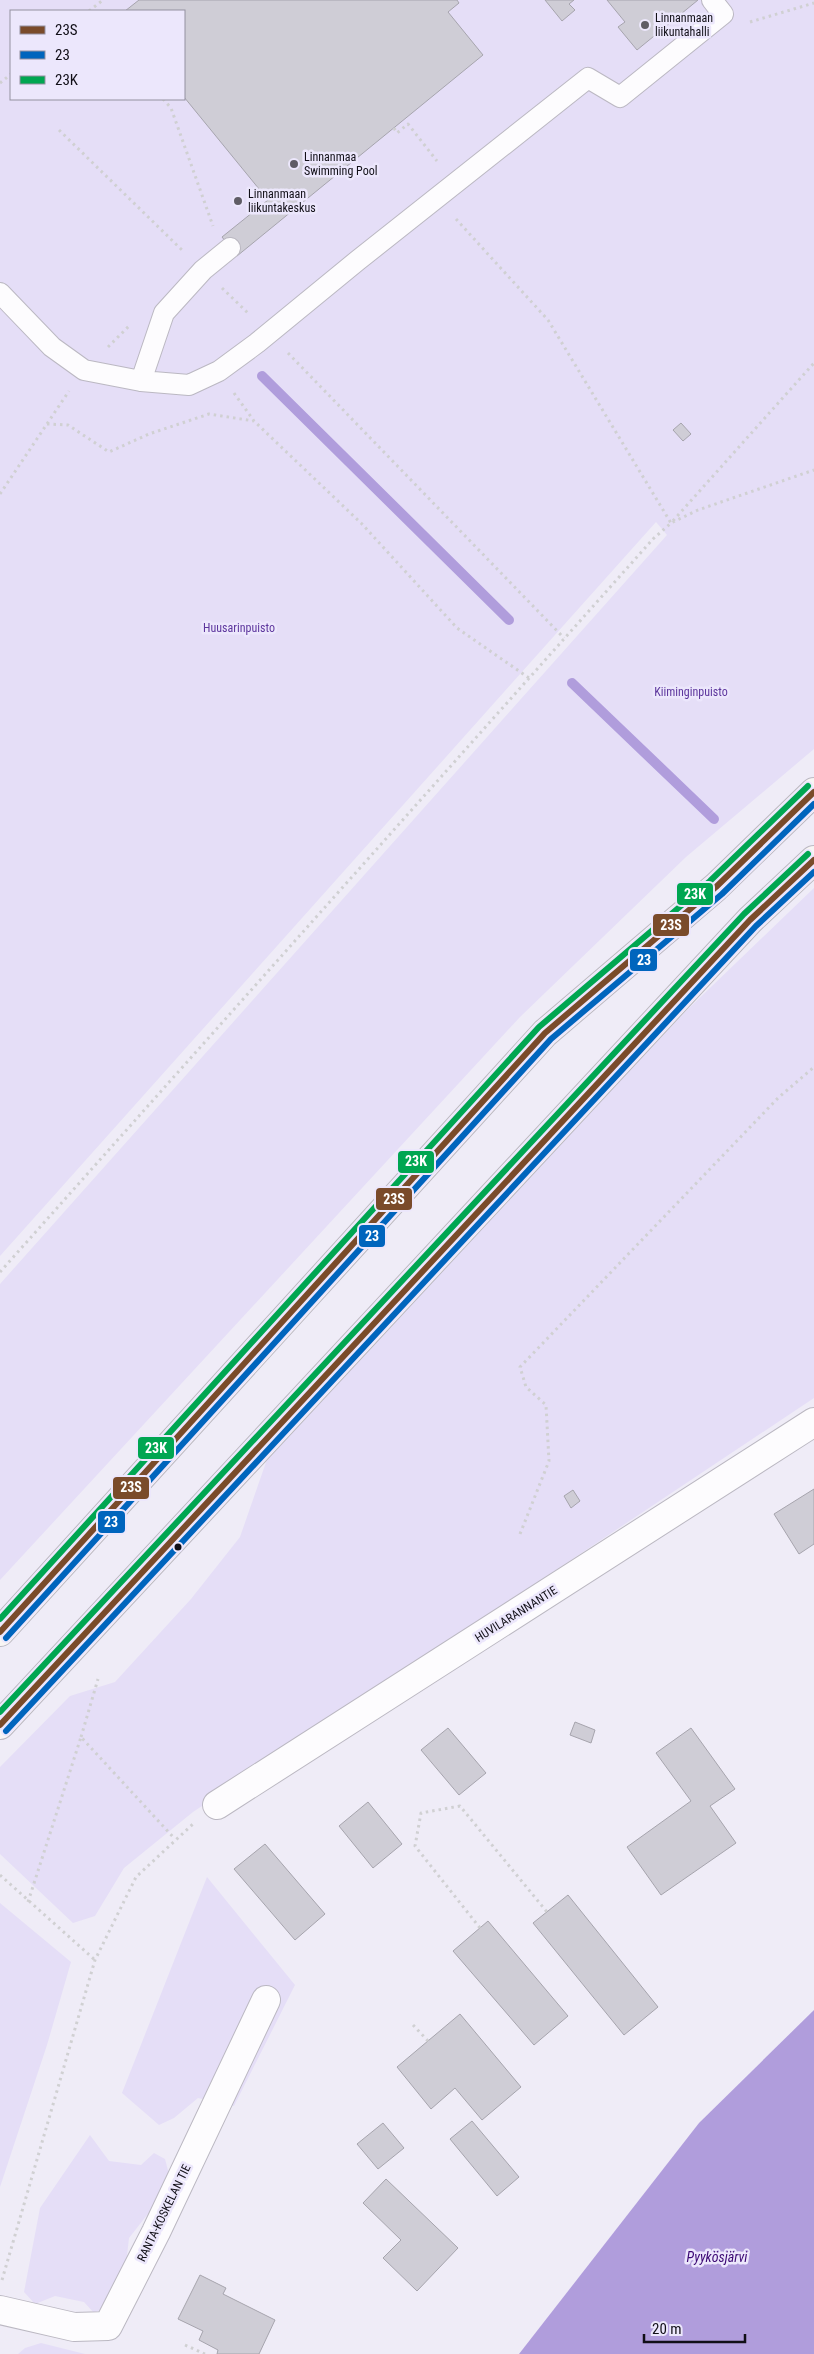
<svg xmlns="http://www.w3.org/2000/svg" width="814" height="2354" font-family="'Roboto Condensed',sans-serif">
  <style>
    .green { fill: #e5def7; fill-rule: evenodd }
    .water { fill: #b09ddc }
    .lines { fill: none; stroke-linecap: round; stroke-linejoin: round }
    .stream { stroke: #b09ddc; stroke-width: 10 }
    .building { fill: #cfcdd6; stroke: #a6a4ad }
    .service-casing { stroke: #bbb8c2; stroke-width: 22 }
    .minor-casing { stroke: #bbb8c2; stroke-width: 30 }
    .secondary-casing { stroke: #bbb8c2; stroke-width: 30 }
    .path { stroke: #d0d0d2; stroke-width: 3; stroke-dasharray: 2.5 4; stroke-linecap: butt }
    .service { stroke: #fdfcfe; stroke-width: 20 }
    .minor { stroke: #fdfcfe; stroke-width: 28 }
    .secondary { stroke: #f8f5f4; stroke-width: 28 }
    .bus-1-casing { stroke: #ece7fc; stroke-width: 10 }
    .bus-2-casing { stroke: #ece7fc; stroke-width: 10 }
    .bus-3-casing { stroke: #ece7fc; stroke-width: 10 }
    .bus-1 { stroke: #7a4b2a; stroke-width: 6 }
    .bus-2 { stroke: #0065bd; stroke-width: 6 }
    .bus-3 { stroke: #00a651; stroke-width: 6 }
    .poi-dot { fill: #5f5c65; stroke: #ece7fc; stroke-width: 2 }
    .bus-dot { fill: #110f17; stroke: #ece7fc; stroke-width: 2 }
    .labels { text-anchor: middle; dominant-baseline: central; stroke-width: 5; stroke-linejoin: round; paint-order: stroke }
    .poi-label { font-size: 12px; fill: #110f17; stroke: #ece7fc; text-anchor: start }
    .park-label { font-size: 12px; fill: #5d369d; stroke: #ece7fc }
    .street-label { font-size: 12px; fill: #110f17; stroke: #ece7fc }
    .water-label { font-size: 14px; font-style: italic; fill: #3b0773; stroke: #ece7fc }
    .line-badge { stroke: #ece7fc; stroke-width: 2 }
    .badge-label { font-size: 14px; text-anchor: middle; font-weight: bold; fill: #fff }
  </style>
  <rect width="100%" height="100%" fill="#efecf7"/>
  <path class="green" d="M0,0H814V749L686,857L520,1017L0,1580V1284L667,535L656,522L0,1256ZM11,11H184V99H11Z
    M814,888V1398L193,1812L124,1868L95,1916L73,1923L0,1854V1767L70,1696L115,1682L191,1599L240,1537L272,1445L685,1012Z
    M207,1877L295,1985L234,2106L198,2098L174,2118L159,2125L122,2093Z
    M0,1903L71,1962L47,2045L0,2187Z
    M90,2135L109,2161L141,2165L154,2153L165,2159L170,2178L158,2201L129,2238L124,2282L108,2306L94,2313L84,2302L55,2296L35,2304L24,2292L40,2208Z
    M41,2343L85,2354H18L25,2348Z"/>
  <path class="water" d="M814,2010V2354H519L699,2123Z"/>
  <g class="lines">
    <path class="stream" d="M262,376L509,620
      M572,683L714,819"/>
  </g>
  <path class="building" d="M139,0H457L459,3L448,12L483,55L237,256L222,237L268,200L184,97V11H125Z
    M545,0H574L569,4L575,10L562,21Z
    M607,0H698L637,50L618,27L625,22Z
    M681,423L691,434L683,441L673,430Z
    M814,1489V1544L799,1554L774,1514Z
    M573,1490L580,1501L571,1508L564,1496Z
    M575,1722L595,1730L591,1743L570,1735Z
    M448,1728L486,1773L459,1795L421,1750Z
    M691,1728L735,1789L710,1806L736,1843L661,1895L627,1847L691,1801L656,1753Z
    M368,1802L402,1844L373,1868L339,1826Z
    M265,1844L325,1914L295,1940L234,1869Z
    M568,1895L658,2007L624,2035L533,1923Z
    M488,1921L568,2016L534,2045L453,1951Z
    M460,2014L521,2087L482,2120L455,2088L431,2109L397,2067Z
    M472,2121L519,2177L497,2196L450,2139Z
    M383,2123L404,2148L378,2169L357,2144Z
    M386,2179L458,2248L417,2291L383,2258L401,2240L363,2203Z
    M200,2275L226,2288L223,2294L275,2320L259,2354H217L218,2350L199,2340L203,2331L178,2319Z"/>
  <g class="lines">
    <defs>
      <path id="service" d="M0,293L52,347L84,370L141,381L189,385L219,371L257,343L357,261L588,78L620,97L723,14L712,0
        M141,381L164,313L203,270L230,248"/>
      <path id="minor" d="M217,1805L814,1422
        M0,2310L74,2327L108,2326L156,2232L266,2000"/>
      <path id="secondary" d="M0,1632L545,1033L716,887L814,792
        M0,1725L750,920L814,860"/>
    </defs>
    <use href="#service" class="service-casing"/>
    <use href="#minor" class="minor-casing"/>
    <use href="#secondary" class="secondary-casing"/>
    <path class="path" d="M89,11L103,0
      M750,22L814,3
      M0,83L11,74
      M163,99L171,108L213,226
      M394,128L397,133L408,124L437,161
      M59,130L183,251
      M456,219L548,320L671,523L814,363
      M222,288L250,315
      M108,347L130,325
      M288,353L564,638
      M234,393L254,421L362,524L457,628L529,678
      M47,424L68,425L109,452L149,434L209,414L254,421
      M0,494L69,391
      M0,1272L653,539L671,523L698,510L814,470
      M520,1534L549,1461L546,1405L526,1387L520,1367L778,1098L814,1067
      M81,1737L98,1679
      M0,1875L95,1960
      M28,1902L81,1737L175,1839
      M480,1928L415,1846L421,1813L460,1806L547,1912
      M413,2025L428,2041
      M2,2280L95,1960L136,1877L193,1824
      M185,2345L205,2354"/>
    <use href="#service" class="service"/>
    <use href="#minor" class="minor"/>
    <use href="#secondary" class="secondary"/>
    <defs>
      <path id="bus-1" d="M0,1632L545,1033L716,887L814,792
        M0,1725L750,920L814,860"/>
      <path id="bus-2" d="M6,1638L551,1039L722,894L814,804
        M6,1731L756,926L814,872"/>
      <path id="bus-3" d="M0,1619L539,1027L710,881L808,786
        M0,1712L744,914L808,854"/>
    </defs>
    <use href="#bus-1" class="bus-1-casing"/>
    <use href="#bus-2" class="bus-2-casing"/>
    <use href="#bus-3" class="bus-3-casing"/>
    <use href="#bus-1" class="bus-1"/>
    <use href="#bus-2" class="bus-2"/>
    <use href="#bus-3" class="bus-3"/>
  </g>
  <g class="poi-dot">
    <circle cx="645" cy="25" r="5"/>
    <circle cx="294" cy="164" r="5"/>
    <circle cx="238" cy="201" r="5"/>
  </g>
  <circle class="bus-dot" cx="178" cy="1547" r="4.5"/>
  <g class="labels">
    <g class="poi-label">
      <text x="655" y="18">Linnanmaan<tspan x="655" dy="14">liikuntahalli</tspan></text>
      <text x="304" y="157">Linnanmaa<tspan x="304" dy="14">Swimming Pool</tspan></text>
      <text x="248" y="194">Linnanmaan<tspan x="248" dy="14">liikuntakeskus</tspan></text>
    </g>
    <g class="park-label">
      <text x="239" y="628">Huusarinpuisto</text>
      <text x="691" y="692">Kiiminginpuisto</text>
    </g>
    <g class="street-label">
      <text transform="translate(516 1614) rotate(-32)">HUVILARANNANTIE</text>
      <text transform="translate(164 2213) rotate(-64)">RANTA-KOSKELAN TIE</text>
    </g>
    <g class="water-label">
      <text x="717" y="2257">Pyykösjärvi</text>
    </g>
  </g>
  <g class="line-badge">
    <rect x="676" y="882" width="38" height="24" rx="5" fill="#00a651"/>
    <rect x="652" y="913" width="38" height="24" rx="5" fill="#7a4b2a"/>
    <rect x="629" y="948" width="29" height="24" rx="5" fill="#0065bd"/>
    <rect x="397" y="1150" width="38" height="24" rx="5" fill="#00a651"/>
    <rect x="375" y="1187" width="38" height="24" rx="5" fill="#7a4b2a"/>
    <rect x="358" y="1224" width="28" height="24" rx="5" fill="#0065bd"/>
    <rect x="137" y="1436" width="38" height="24" rx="5" fill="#00a651"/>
    <rect x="112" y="1476" width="38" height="24" rx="5" fill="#7a4b2a"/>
    <rect x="97" y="1510" width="29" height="24" rx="5" fill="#0065bd"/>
  </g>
  <g class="badge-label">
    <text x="695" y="899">23K</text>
    <text x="671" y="930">23S</text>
    <text x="644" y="965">23</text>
    <text x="416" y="1166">23K</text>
    <text x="394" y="1204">23S</text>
    <text x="372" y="1241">23</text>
    <text x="156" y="1453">23K</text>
    <text x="131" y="1492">23S</text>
    <text x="111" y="1527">23</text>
  </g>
  <rect x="10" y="10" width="175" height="90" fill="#ece7fc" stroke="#9491a0"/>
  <rect x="20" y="26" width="25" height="8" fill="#7a4b2a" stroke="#9491a0"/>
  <text x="55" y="35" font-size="15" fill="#110f17">23S</text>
  <rect x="20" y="51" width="25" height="8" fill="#0065bd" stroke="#9491a0"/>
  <text x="55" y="60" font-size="15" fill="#110f17">23</text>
  <rect x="20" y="76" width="25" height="8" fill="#00a651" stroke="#9491a0"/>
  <text x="55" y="85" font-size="15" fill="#110f17">23K</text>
  <path d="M644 2334v8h101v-8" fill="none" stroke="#110f17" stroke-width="2.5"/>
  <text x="652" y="2334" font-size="15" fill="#110f17" stroke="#ece7fc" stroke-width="4" paint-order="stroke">20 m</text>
</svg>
